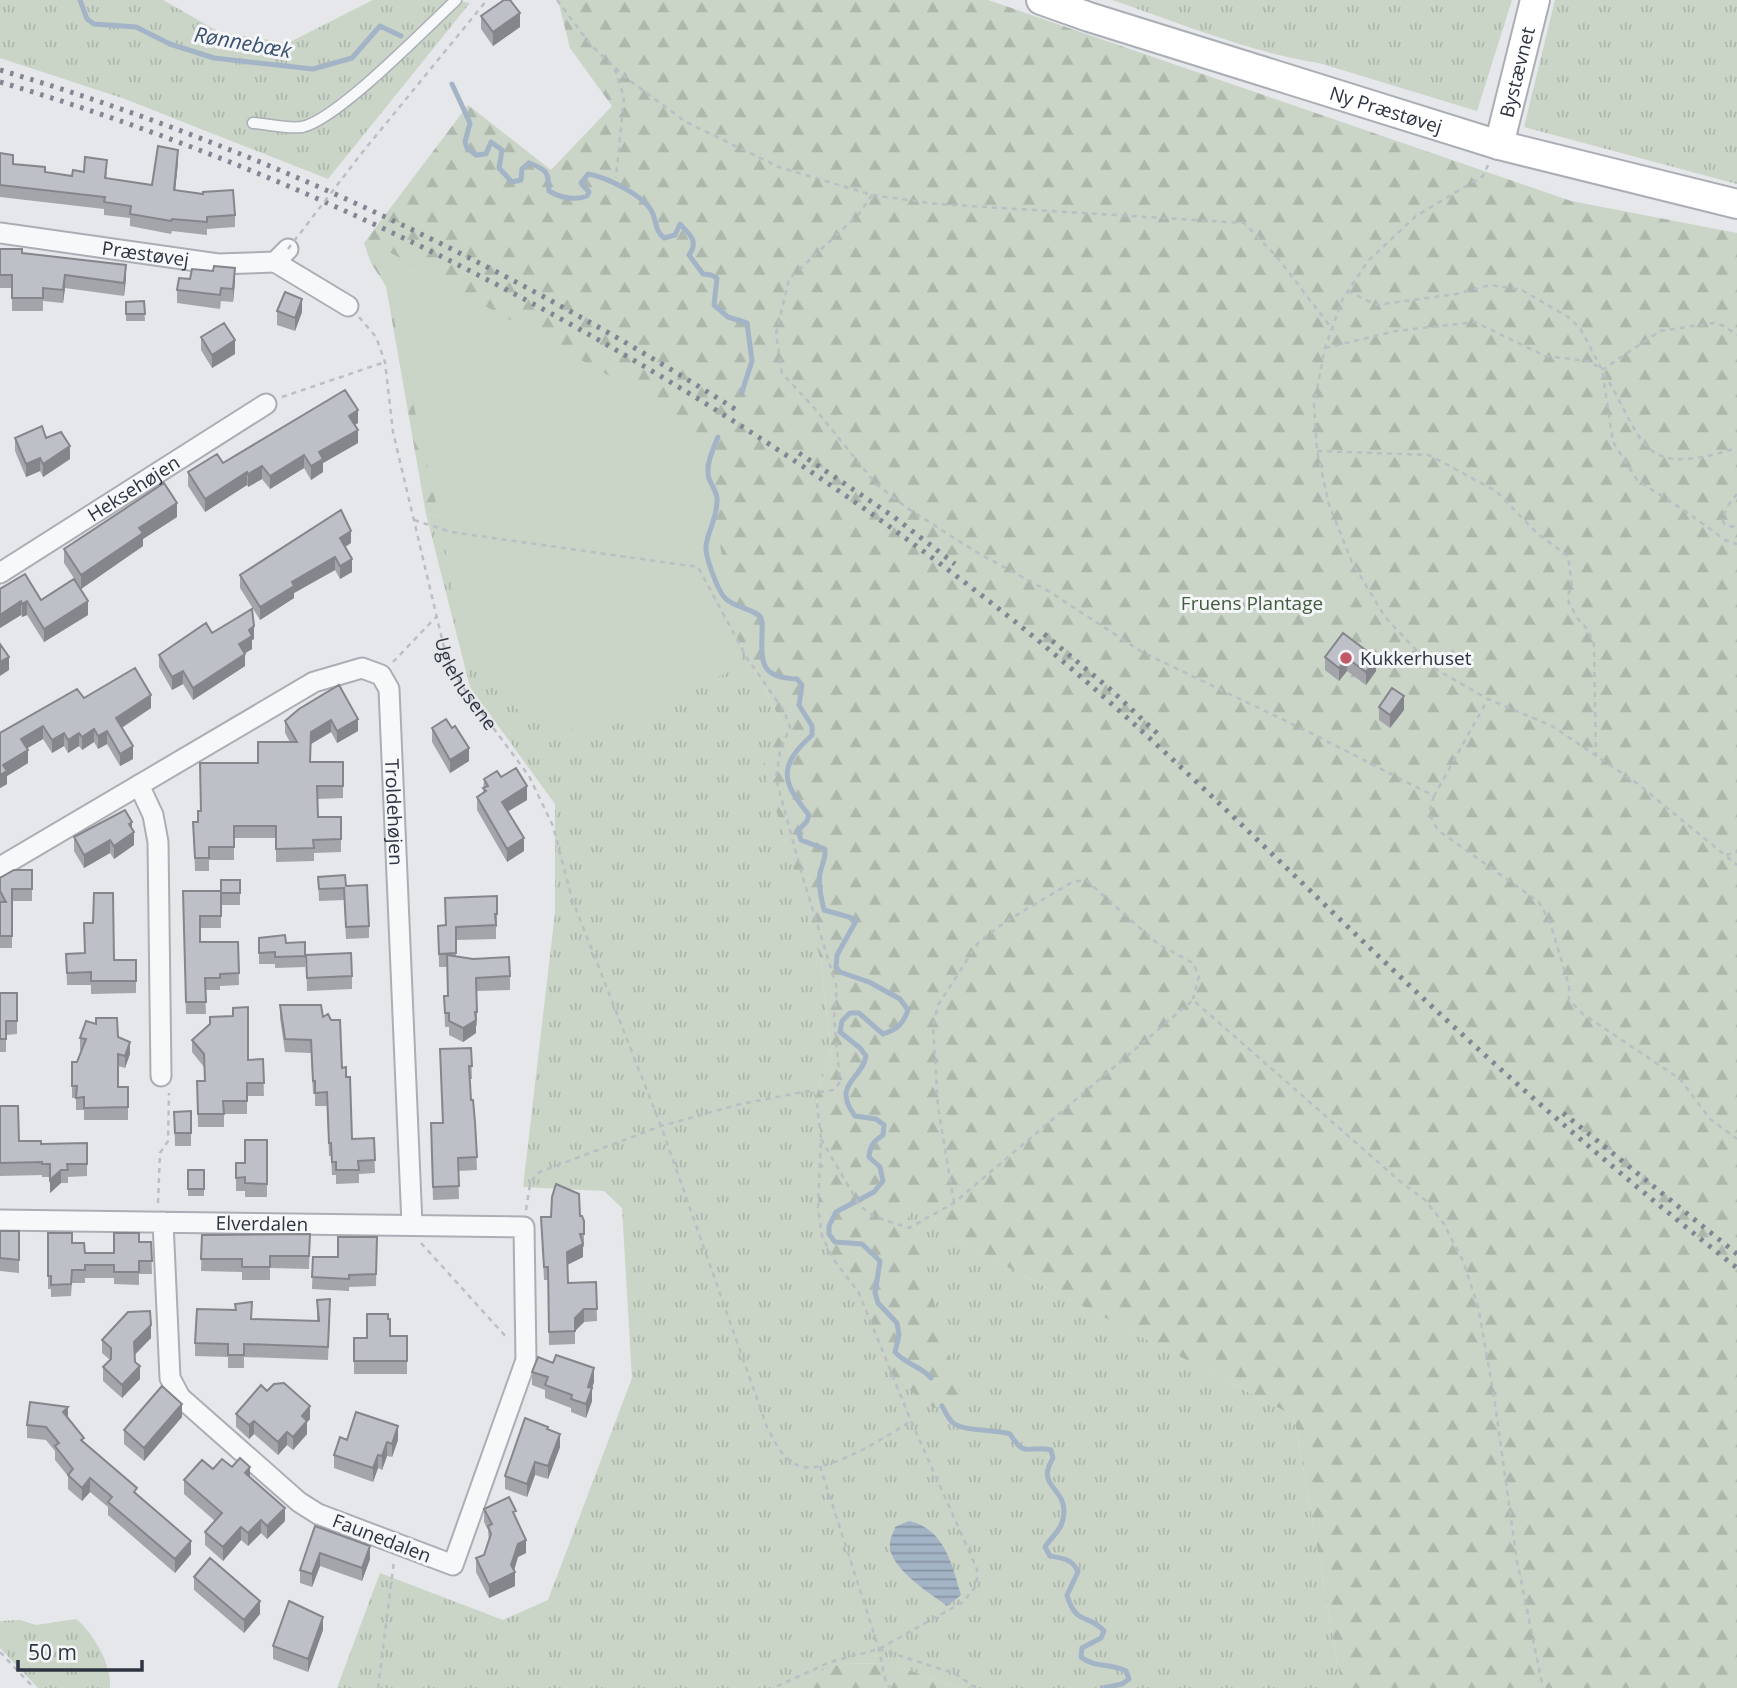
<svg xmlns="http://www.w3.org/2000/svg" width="1737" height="1688" font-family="'Open Sans',sans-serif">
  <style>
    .grass { fill: url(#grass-tufts) }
    .forest { fill: url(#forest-firs) }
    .park { fill: #cad4c7 }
    .water { fill: url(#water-rules) }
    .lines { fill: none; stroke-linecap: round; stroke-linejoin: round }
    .stream { stroke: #a4b4c7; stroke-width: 5 }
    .lane-casing { stroke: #aaaeb5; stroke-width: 13 }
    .street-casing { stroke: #aaaeb5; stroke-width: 23 }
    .secondary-casing { stroke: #aaaeb5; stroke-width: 32 }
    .path { stroke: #bbbec3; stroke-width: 2.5; stroke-dasharray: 5 5; stroke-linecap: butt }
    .lane { stroke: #f7f8fa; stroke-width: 10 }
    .street { stroke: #f7f8fa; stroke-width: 19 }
    .secondary { stroke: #fff; stroke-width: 28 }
    .rail { stroke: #808793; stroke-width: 5; stroke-dasharray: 3.5 7; stroke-linecap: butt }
    .path-bridge { stroke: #bbbec3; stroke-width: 2.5; stroke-dasharray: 5 5; stroke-linecap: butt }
    .wall { fill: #a3a5ab }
    .shaded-wall { fill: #84868b }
    .building { fill: #bdc0c7; stroke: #84868b; stroke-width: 2 }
    .poi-dot { fill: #c15966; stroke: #f5f6f8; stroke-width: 2.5 }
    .labels { text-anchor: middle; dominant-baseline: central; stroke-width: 6; stroke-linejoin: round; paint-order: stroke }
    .street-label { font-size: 19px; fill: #2e3542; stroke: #f5f6f8 }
    .park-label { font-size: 19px; fill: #425c3d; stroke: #f5f6f8 }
    .poi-label { font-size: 19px; fill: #2e3542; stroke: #f5f6f8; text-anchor: start }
    .water-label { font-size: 21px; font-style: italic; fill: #3c5372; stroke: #f5f6f8 }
  </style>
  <defs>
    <pattern id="grass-tufts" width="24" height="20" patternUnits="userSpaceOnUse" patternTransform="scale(1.75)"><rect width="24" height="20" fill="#cad4c7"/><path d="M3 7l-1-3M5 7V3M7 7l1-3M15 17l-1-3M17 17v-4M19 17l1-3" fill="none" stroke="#aeb7ac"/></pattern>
    <pattern id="forest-firs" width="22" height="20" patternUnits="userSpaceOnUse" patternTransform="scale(1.75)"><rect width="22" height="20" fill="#cad4c7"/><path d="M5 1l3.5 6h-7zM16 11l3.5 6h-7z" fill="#aeb7ac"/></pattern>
    <pattern id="water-rules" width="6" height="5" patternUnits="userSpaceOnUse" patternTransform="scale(1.75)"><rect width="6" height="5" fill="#a4b4c7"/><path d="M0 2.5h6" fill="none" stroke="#8693a3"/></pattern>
  </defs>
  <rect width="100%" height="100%" fill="#e5e7eb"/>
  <path class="grass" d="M0,0H163L219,32L288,43L373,0H456L470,3L328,179L125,99L0,58Z
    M1112,0H1512L1477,111L1319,63C1248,52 1180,23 1112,0Z
    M1555,0H1737V184L1524,127Z
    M426,514L691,551L780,719L764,766L821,961L831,1056L816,1096L821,1139L901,1190L961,1243L1294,1416L1342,1688H959L890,1663L838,1664L785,1688H337L380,1573L503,1620L548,1600L632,1378L622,1208L604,1191L523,1187L555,913V804L470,687Z
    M76,1619C93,1632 112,1665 110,1688H38L0,1648V1621L20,1620L36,1625Z"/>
  <path class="forest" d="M558,0H988L1571,201L1737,233V1688H1342L1294,1416L961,1243L902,1191L962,1400L934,1408L894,1379L857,1291L834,1260L822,1236L818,1207L821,1139L816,1096L831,1056L821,961L763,766L780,719L691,551L426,514L386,286L371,263L364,243L468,105L551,170L612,106L570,48Z
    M890,1663L959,1688H785L838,1664Z"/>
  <path class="park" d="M377,245L622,383L700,434L742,666L593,735L526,717L466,662L440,521Z"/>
  <path class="water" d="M909,1521C945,1529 952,1565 961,1595L947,1606C930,1593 887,1567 890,1543C890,1538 894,1532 895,1527Z"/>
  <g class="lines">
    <path class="stream" d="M80,0L87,19L94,24L136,27L170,44L214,58L313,69L352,58L380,26L401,36
      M452,84L470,123L465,142L467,148L476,155L486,154L491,142L502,150L499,168L512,182L521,180L522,169L529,163C548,170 548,172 549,191C561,198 573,201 587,196L589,192L581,183L588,174C606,177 646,196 653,214C657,225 655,230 664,238L675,235L680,224C690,235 699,241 689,255L703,274L711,275L717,278L714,305L728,317L747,323L752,361L742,392
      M718,437C713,450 705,465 709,479C712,486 717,492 717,499C718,516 708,530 706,546C705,557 717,588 724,597C733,608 756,609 761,618C763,623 762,629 762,634C761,666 762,677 797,679L802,685L799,705L812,726V735C778,766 781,781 809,815L807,821L798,831L801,840L825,849C826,859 822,864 820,873C818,885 821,898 824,910L849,917L856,921L837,955L836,967L840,972L869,982L900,999L908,1010C903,1024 898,1029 883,1034L859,1013H850L842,1021L840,1032L860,1048L866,1056C862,1080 831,1084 855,1116L876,1119L884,1125L883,1135C874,1141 870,1145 869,1157L880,1167L883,1181L874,1192L836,1212L829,1226V1234L835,1242L862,1244L880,1261L875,1293L878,1303L897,1323L899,1335L895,1352C905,1364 921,1366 931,1378
      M942,1406C945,1411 948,1418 952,1422C962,1432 995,1429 1010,1434C1026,1460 1029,1444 1051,1450L1053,1458C1034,1489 1070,1487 1063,1519C1061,1531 1051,1537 1045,1547L1050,1556C1062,1558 1073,1559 1078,1572L1067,1595C1076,1626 1088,1613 1104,1631L1101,1638L1082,1648L1081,1657C1094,1668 1111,1663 1126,1671L1129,1679L1122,1684L1103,1688"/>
    <defs>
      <path id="lane" d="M253,123C268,124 287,129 302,127C337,120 426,28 456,0"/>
      <g id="street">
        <path id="s2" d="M0,233L218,264L275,262L288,249"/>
        <path d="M275,262L348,306"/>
        <path id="s3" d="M0,573L266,404"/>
        <path d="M139,785L153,815L158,842L161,1076"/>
        <path id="s4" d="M0,867L314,682L362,668L381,675L389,689L412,1225"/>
        <path id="s5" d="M0,1220L524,1227L526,1360L453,1565L318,1514L299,1502L180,1397L170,1378L163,1222"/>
      </g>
      <g id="secondary">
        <path id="s6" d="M1041,0L1089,17L1499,145L1737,204"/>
        <path id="s7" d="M1499,145L1535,0"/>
      </g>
    </defs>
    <use href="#lane" class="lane-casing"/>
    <use href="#street" class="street-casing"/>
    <use href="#secondary" class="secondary-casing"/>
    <g class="path">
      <path d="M557,0L590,44L625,77L686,122L779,167L872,195L937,204L1244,223L1277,257L1333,330"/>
      <path d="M615,69L624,97L616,178"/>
      <path d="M361,154L487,0"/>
      <path d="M1488,165L1483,176L1416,216L1368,261L1342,300L1325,348L1314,404L1317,451L1329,505L1352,562L1385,617L1432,667L1488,699L1552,726L1638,784L1737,865"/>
      <path d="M872,195L858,215L789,279L776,334L782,373L816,410L876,484L907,508L978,553L1050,592L1142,652L1309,732L1434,796L1488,699"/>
      <path d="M1348,291L1376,305L1456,294L1490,285L1522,290L1568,317L1580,328L1602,370L1613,442L1637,480L1688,513L1725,540L1737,544"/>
      <path id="s1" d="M359,317L376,337L385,362L393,432L447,660L462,686L529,776L553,826L572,899L661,1126L767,1427C775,1442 781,1457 797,1465C823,1478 889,1435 911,1421"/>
      <path d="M1325,348L1396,331L1475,322L1545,356L1588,361L1600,368"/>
      <path d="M1602,370L1660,331L1714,323L1724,326L1737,335"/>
      <path d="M1604,373C1647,446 1639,478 1737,448"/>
      <path d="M282,397L385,362"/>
      <path d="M1317,451L1429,455L1496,491L1538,534L1568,556L1572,585L1568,595L1569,603L1578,619L1588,630L1594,645L1596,756"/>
      <path d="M1737,494C1729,503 1710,530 1737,526"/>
      <path d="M414,520L451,532L698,567L747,658L784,711L790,727L780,751L776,779L803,878L837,988L834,1017L840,1082L834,1090L813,1093"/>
      <path d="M393,662L437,616"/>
      <path d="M1434,796C1428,814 1428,815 1439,831L1539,902L1550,922L1569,986V1000L1583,1014L1680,1079L1710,1119L1737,1139"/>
      <path d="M1726,855L1737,852"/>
      <path d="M821,1139L860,1206L873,1216L909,1228L954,1203L1193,1000L1402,1183L1425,1200L1444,1224L1463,1261L1478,1306L1494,1397L1517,1561L1543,1688"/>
      <path d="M158,1203L160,1153L168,1141L169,1093"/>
      <path d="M954,1203L938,1107L933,1026L938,1005L978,943L1005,922L1074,881H1087L1158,944L1193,963L1199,976L1193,999"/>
      <path d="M526,1210L530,1184L537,1173L661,1126L741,1104L808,1091L816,1096L821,1139L818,1207L822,1236L834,1260L859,1293L911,1421L977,1569V1585L963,1602L879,1649L830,1662L773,1688"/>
      <path d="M421,1243L508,1339"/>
      <path d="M820,1466L879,1649L885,1679L890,1688"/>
      <path d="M879,1649L956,1674L976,1688"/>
      <path d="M0,1652L34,1688"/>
      <path d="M378,1688L394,1561"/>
    </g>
    <use href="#lane" class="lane"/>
    <use href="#street" class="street"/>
    <use href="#secondary" class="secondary"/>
    <path class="rail" d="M0,70C260,147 510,266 738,411
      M0,82C364,190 716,384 1013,620C1146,727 1266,850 1390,967C1501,1073 1617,1173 1737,1268
      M799,453L894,517L955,564
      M1044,634L1110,689L1162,738
      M1563,1113L1737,1254"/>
    <path class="path-bridge" d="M288,249L361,154"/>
  </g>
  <path class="wall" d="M481,16L520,27L493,46L481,29Z
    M0,153L13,164L45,172L72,176L84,172H107L106,179L152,185L178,162L175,190L235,215V227L207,229V235L172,231L171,234L130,226V218L104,215V209L0,197Z
    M0,249L126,278L124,296L65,288L63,303L43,301V311H12V288H0Z
    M213,271L235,282L233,302L221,301L220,309L177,303V290L190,279Z
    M144,301L145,321H126V302Z
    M277,311L302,312L295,331L277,325Z
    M201,337L235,354L212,368L201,350Z
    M358,423L355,425L358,443L323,463V472L311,480L304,468L270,489L262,479L248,487L247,485L205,512L188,486V472L223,463Z
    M15,438H46L70,459L43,477L40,471L26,477L15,451Z
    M177,517L143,539V546L81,589L64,563V549Z
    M351,543L345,547L352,572L340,579L335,570L294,593V598L260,620L240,588V575Z
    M0,589L41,600L88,615L44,642L27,615L22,617L21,615L0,628Z
    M212,633L254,639L252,640V649L245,653V666L193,700L183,684L172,690L159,667V655Z
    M1325,657L1376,658V671L1366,685L1347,671L1339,681L1325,670Z
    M339,685L358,731L337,743L331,732L311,744L310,762H343V798L317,799L318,817H341V852L314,853V861L276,862V838H234V860H209V871H195L193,822H198L201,811L258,763L290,742L285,733V721Z
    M84,698L151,708L122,728L133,759L120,766L107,744L98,749L94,742L82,750L79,746L68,753L64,746L52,753L43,739L27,748L28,763L7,776V784L0,788V733Z
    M1379,707L1404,710L1390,728L1379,720Z
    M432,728L469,761L450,773L432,742Z
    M501,777L527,800L508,811L524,851L507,862L477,810V797L483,793L484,779Z
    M132,829L134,845L114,859L110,853L84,868L74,851V837Z
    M32,870V901H12V948H0V878Z
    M318,877L346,886L369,926V938L346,939L344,900L319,901Z
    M240,880V905H221V928H200V942H238L239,985L220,986V990H205L206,1014H186L183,903L221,891Z
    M497,896V927H496V939L456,940V956L510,976V990L477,991V1025L476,1026V1033L463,1042L449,1035V1027H445L444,996H448L447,967H439L438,926L445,925Z
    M259,938L286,943L305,942V967L275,968V964H259Z
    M66,954L114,960H136V993L91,994V985H67Z
    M306,955L352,976V989L307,991Z
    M0,993H17V1034L6,1035V1052H0Z
    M280,1005L323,1017L342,1068L352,1139L374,1138L375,1173L359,1174V1183L336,1184V1175H332L331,1156H329L327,1106H315V1094H313L311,1053L285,1052L280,1018Z
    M118,1037L130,1054L125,1068L118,1066V1087H128V1120H84V1110H76V1098H72V1062H77L82,1050H80V1038Z
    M192,1040L248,1060L263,1059L264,1096H247V1114H224V1127H198L197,1081H205L204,1067L192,1052Z
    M471,1048L472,1079H470L471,1100L475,1122L477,1170L458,1171L459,1199L433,1200L431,1136L443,1123L440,1049Z
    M0,1106L19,1141L41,1144L87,1143V1176L68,1177V1183H61L50,1193V1177H42V1175L0,1176Z
    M191,1111V1146H175L174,1112Z
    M267,1140V1197H245V1191H236V1163H245Z
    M188,1170H204V1196H188Z
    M580,1216L584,1221V1247H583V1257L567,1265L568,1283L596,1282L597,1321L584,1322L575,1331V1344L549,1345L548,1280H544L541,1217Z
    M0,1231H19V1273L0,1271Z
    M48,1233L72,1243L85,1253H114L139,1242H151L152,1274H139V1285L114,1284V1278H85V1283H72L71,1296L51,1297V1289H48Z
    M310,1234L309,1269L270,1268V1280H242V1272L201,1271L202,1235Z
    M377,1237L376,1286L349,1287V1291L312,1289L313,1257H338Z
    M317,1300L330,1312L328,1360L244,1357V1368H228V1357L195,1356V1343L252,1319L317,1321Z
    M388,1319L390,1336H407V1374H354V1338H367Z
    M151,1338L135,1355V1362L140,1379L122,1398L103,1381V1367L110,1360L102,1353V1340Z
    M532,1372L594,1382L592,1388V1401L586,1418L571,1412V1408L545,1398V1390L532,1385Z
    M267,1391L310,1419L307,1422V1434L293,1450L287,1445L278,1455L254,1434L249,1439L236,1427V1414Z
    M182,1417L144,1461L124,1444V1430Z
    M68,1418L84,1443L137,1495L191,1554L175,1573L108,1515V1507L90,1492L82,1501L68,1489V1476L55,1460V1451L46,1440L27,1438V1425Z
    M548,1429L560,1447L548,1479L535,1475L527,1497L505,1489V1476Z
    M347,1440H398L392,1457L387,1456L382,1470L378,1468L373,1482L334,1468V1455Z
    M232,1467L250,1477L285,1521L267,1539L261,1533L248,1546L241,1540L223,1561L205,1545V1532L215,1521L184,1494V1480L213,1469Z
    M484,1509L516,1518L526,1553L518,1557L514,1571L515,1586L489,1598L476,1572V1558L484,1555L489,1542L488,1530L484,1522Z
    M315,1526L370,1559L362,1581L320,1566L312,1587L300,1583V1570Z
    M194,1577L260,1614L244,1633L194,1590Z
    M323,1630L308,1672L273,1659V1646Z"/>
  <path class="shaded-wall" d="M520,13V27L493,46V32Z
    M178,150V162L174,203V190Z
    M126,265V278L124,296V283Z
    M235,268V282L233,302V289Z
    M65,275V288L63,303V290Z
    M302,299V312L295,331V318Z
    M235,340V354L212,368V355Z
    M358,410V423L349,429V416Z
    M358,430V443L323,463V472L311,480V466L319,452Z
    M70,446V459L43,477V464Z
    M304,455V468L270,489V476Z
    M40,458V471L26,477V464Z
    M262,466V479L248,487V474Z
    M247,472V485L205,512V499Z
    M177,503V517L143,539V546L81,589V575L139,528Z
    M351,531V543L340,550V538Z
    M335,557V570L294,593V598L260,620V607L292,582Z
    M352,559V572L340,579V566Z
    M21,601V615L0,628V615Z
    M27,601V615L22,617V604Z
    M88,601V615L44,642V629Z
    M254,626V639L252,640V649L239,657V644L249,630Z
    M245,654V666L193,700V688Z
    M9,657V670L0,676V662Z
    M1347,658V671L1339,681V668Z
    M1376,658V671L1366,685V672Z
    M183,671V684L172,690V677Z
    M151,695V708L116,731V718Z
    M1404,696V710L1390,728V715Z
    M358,719V731L337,743V731Z
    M331,720V732L311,744V732Z
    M43,726V739L21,752V739Z
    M94,729V742L82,750V737Z
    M107,731V744L98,749V736Z
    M64,733V746L52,753V740Z
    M79,733V746L68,753V740Z
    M133,746V759L120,766V754Z
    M469,748V761L450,773V760Z
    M28,750V763L7,776V784L0,788V775L3,765Z
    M527,786V800L502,815V802Z
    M132,822V833L134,832V845L114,859V846L129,824Z
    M524,838V851L507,862V849Z
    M110,840V853L84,868V855Z
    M476,1020V1033L463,1042V1028Z
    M130,1042V1054L125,1068V1056Z
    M61,1170V1183L50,1193V1180Z
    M583,1244V1257L567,1265V1252Z
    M584,1309V1322L575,1331V1318Z
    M151,1325V1338L134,1355V1342Z
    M140,1366V1379L122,1398V1385Z
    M594,1368V1382L588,1400V1387Z
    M592,1388V1401L586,1418V1404Z
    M182,1404V1417L144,1461V1448Z
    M310,1406V1419L307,1422V1434L293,1450V1437L302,1416Z
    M68,1407V1420L63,1412Z
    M254,1421V1434L249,1439V1425Z
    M398,1426V1440L392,1457V1444Z
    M287,1432V1445L278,1455V1442Z
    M560,1434V1447L548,1479V1466Z
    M387,1442V1456L382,1470V1456Z
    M378,1455V1468L373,1482V1468Z
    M535,1462V1475L527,1497V1484Z
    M250,1467V1480L245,1473Z
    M90,1478V1492L82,1501V1488Z
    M285,1508V1521L267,1539V1526Z
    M261,1520V1533L248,1546V1533Z
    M241,1527V1540L223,1561V1547Z
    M526,1540V1553L518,1557L513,1573L515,1572V1586L489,1598V1585L511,1565L518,1544Z
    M191,1541V1554L175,1573V1559Z
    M370,1546V1559L362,1581V1568Z
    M320,1553V1566L312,1587V1574Z
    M260,1601V1614L244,1633V1620Z
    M323,1617V1630L308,1672V1659Z"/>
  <path class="building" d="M504,0H510L520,13L493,32L481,16Z
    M158,146L178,150L174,190L203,194V192L233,190L235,215L207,217V222L172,219L171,221L130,214L131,206L104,202L105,197L0,185V153L13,155V164L45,167V172L72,176L73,170L84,172L85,157L107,160L105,178L152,185Z
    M0,249H22V253L126,265L124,283L65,275L63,290L43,288V298H12V275H0Z
    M214,266L235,268L233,289L221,288L220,295L177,290L179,278L190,279L192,269L213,271Z
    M285,292L302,299L295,318L277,311Z
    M144,301L145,314H126V302Z
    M224,323L235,340L212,355L201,337Z
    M345,390L358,410L349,416L358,430L319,452L323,459L311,466L304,455L270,476L262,466L248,474L247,472L205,499L188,472L217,454L223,463Z
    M42,426L46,438L61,432L70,446L43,464L40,458L26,464L15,438Z
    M164,483L177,503L139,528L143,533L81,575L64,549Z
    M341,510L351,531L340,538L352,559L340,566L335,557L292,582L294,586L260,607L240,575Z
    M25,574L41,600L74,579L88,601L44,629L27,601L22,604L21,601L0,615V589Z
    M252,609L254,626L249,630L252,636L239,644L245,654L193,688L183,671L172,677L159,655L206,623L212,633Z
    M1343,633L1376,658L1366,672L1347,658L1339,668L1325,657Z
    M0,644L9,657L0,662Z
    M135,668L151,695L116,718L133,746L120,754L107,731L98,736L94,729L82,737L79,733L68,740L64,733L52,740L43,726L21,739L28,750L3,765L7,771L0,775V733L77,689L84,698Z
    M339,685L358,719L337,731L331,720L311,732L310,762H343V786H317L318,817H341V839L313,840L314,848L276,849V826H234V847H209V858H195L193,822H198V811H201L200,763H258V742H297L285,721L299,709Z
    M1392,688L1404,696L1390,715L1379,707Z
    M446,719L452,728L455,726L469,748L450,760L432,728Z
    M516,768L527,786L502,802L524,838L507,849L477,797L486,791L483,788L488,786L484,779L497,771L501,777Z
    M125,810L132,822L129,824L134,832L114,846L110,840L84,855L74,837Z
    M14,870H32V889H12V936H0V902H6L0,891V878Z
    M345,875L346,886L367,885L369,926L346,927L344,888L319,889L318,877Z
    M221,880H240V893H221V916H200V942H238L239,973L220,974V978H205L206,1002H186L183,891H221Z
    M94,893H113L114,960H136V981H91V972L67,973L66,954L85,953L84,923H93Z
    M497,896V914H495L496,925L456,927V953L439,954L438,926L446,925L445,898Z
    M285,935L286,943L305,942V956L275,957V952L259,953V938Z
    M351,953L352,976L307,978L306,955Z
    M447,955L473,959L509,957L510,976L476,978L477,1012H475L476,1020L463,1028L449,1021V1013H445L444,996H448Z
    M0,993H17V1021H6V1039H0Z
    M280,1005H321L323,1017L328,1014L331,1020H340L342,1068L346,1067V1077H350L352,1139L374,1138L375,1160L358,1161L359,1170H336V1162H332L331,1143H329L327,1092L315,1093V1081H313L311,1040L285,1039Z
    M248,1007V1060L263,1059L264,1083H247V1101H223L224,1114H198L197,1081H205L204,1054L192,1040L210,1024V1017L233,1016V1008Z
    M96,1018H117L118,1037L130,1042L125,1056L118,1054V1087H128V1107L84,1108V1097L76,1098L77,1086H72V1062H77L86,1039L80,1038L86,1021L96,1024Z
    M471,1048L472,1066H469L471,1100H473L475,1122L477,1157L458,1158L459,1186L433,1187L431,1123H443L440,1049Z
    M0,1106H18L19,1141H41V1144L87,1143V1164H67L68,1170H61L50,1180V1164H42V1162L0,1163Z
    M191,1111V1133H175L174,1112Z
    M245,1140H267V1184L245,1183V1177L236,1178V1163H245Z
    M188,1170H204V1189H188Z
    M556,1184L579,1194L580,1216H582L584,1221V1234H580L583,1244L567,1252L568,1283L596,1282L597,1309H584L575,1318V1331L549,1332L548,1267H544L541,1217H551L552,1197Z
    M0,1231H19V1260L0,1258Z
    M48,1233H72V1243H84L85,1253H114V1233H139V1242H151L152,1261H139V1272H114V1265H85V1270H72L71,1284L51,1285V1276H48Z
    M310,1234L309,1256H270V1267H242V1259H201L202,1235Z
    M338,1237H377L376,1274L349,1275V1279L312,1277L313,1257H338Z
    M330,1299L328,1347L244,1344V1355H228V1344L195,1343L197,1309L236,1310L235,1304L252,1302L251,1319L319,1321L317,1300Z
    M150,1311L151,1325L134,1342L135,1362L140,1366L122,1385L103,1367L111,1359V1348L102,1340L128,1312Z
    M367,1314H388V1319H390V1336H407V1361H354V1338H367Z
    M556,1355L594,1368L588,1387L592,1388L586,1404L571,1399L572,1395L545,1385L548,1377L532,1372L538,1357L553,1363Z
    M284,1383L310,1406L302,1416L307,1421L293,1437L287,1432L278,1442L254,1421L249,1425L236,1414L261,1385L267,1391L274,1384Z
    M162,1386L182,1404L144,1448L124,1430Z
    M30,1402L68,1407L63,1412L84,1438L81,1440L137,1488L134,1492L191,1541L175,1559L108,1502L112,1497L90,1478L82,1488L68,1475L73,1469L55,1446L59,1443L46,1427L27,1425Z
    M356,1412L398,1426L392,1444L387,1442L382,1456L378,1455L373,1468L334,1455L340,1437L347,1440Z
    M525,1418L548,1427L547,1429L560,1434L548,1466L535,1462L527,1484L505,1476Z
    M240,1458L250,1467L245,1473L285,1508L267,1526L261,1520L248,1533L241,1527L223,1547L205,1532L222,1513L184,1480L202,1460L213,1469L222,1459L232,1467Z
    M509,1497L516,1511L513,1512L526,1540L518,1544L511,1565L515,1572L489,1585L476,1558L484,1555L491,1534L488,1526L492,1524L484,1509Z
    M315,1526L370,1546L362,1568L320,1553L312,1574L300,1570Z
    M210,1558L260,1601L244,1620L194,1577Z
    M289,1601L323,1617L308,1659L273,1646Z"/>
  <circle class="poi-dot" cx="1346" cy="658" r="7"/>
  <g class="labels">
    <g class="street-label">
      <text stroke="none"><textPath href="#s7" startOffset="75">Bystævnet</textPath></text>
      <text stroke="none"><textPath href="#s6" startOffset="362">Ny Præstøvej</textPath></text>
      <text stroke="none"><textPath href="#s2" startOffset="147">Præstøvej</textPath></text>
      <text stroke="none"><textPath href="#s3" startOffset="158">Heksehøjen</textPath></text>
      <text stroke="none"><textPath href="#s1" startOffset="387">Uglehusene</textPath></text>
      <text stroke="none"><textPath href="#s4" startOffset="574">Troldehøjen</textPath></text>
      <text stroke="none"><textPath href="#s5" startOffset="262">Elverdalen</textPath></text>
      <text transform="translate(382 1538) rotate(21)">Faunedalen</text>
    </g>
    <g class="park-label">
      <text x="1252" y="603">Fruens Plantage</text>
    </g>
    <g class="poi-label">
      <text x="1360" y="658">Kukkerhuset</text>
    </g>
    <g class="water-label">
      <text transform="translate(243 42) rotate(10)">Rønnebæk</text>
    </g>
  </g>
  <path d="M18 1660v10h124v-10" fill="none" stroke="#2e3542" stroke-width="3.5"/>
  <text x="28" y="1660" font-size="21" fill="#2e3542" stroke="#f5f6f8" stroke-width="5" paint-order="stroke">50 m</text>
</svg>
